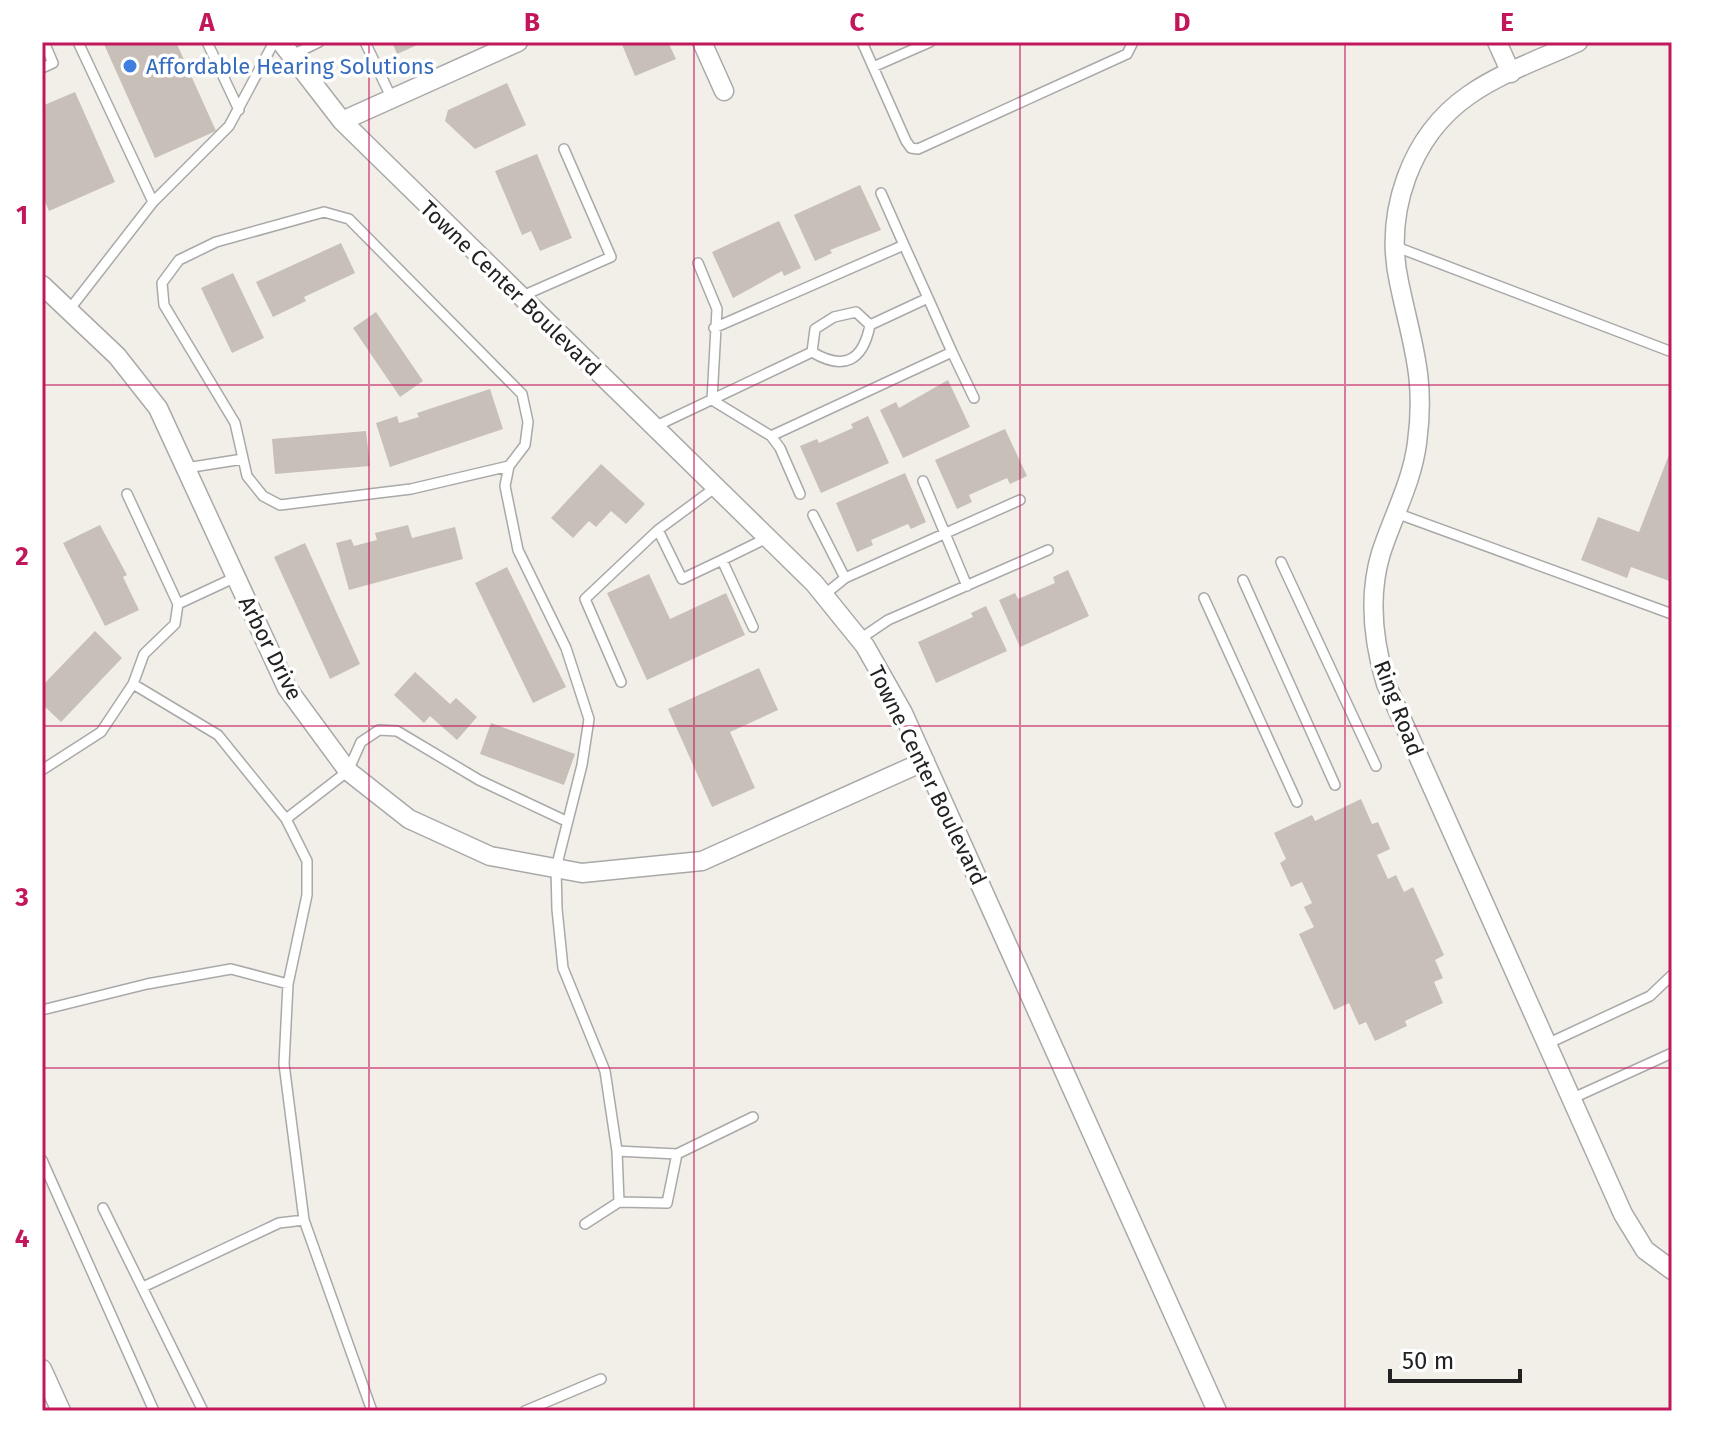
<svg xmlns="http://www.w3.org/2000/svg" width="1714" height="1453" font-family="'Fira Sans',sans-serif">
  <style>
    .building { fill: #c7bfb8 }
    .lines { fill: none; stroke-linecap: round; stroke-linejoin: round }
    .service-casing { stroke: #a9a9a9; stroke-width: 12 }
    .minor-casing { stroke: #a9a9a9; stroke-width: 21 }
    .service { stroke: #fff; stroke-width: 9 }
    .minor { stroke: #fff; stroke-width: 18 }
    .grid { fill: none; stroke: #c2185b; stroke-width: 2; stroke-opacity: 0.55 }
    .shop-dot { fill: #3f7fe0; stroke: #fff; stroke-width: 3 }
    .labels { text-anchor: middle; stroke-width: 7; stroke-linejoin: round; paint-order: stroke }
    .shop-label { font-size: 22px; fill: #366cbe; stroke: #fff; text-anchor: start }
    .street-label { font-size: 22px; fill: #222; stroke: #fff }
    .neatline { fill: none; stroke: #c2185b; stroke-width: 3 }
    .grid-label { font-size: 26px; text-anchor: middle; font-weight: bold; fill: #c2185b }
  </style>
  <rect width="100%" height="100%" fill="#f2efe9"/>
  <path class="building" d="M 103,42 L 176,42 L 216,131 L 155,158 Z
    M 392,42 L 424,42 L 397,54 Z
    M 621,42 L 668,42 L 676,59 L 635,76 Z
    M 507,83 L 526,125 L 475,149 L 445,121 L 448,110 Z
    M 75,92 L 115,182 L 49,211 L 42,195 L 42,106 Z
    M 537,154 L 572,238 L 540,251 L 531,231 L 522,235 L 495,171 Z
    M 860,185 L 881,230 L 830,250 L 832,253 L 815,261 L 794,215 Z
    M 779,221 L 801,268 L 784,276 L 782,271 L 733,298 L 712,252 Z
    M 341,243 L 355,273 L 304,297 L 306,301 L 273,317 L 256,282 Z
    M 233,273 L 264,338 L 232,353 L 201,288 Z
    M 376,312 L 423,381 L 400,397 L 353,328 Z
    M 948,380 L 970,427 L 903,458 L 880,410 L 896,402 L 899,408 Z
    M 490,389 L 503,429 L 390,467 L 376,423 L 397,416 L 399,423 L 419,417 L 417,413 Z
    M 868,416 L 889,463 L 821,493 L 800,446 L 817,439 L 819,443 L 853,428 L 851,424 Z
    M 1005,429 L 1027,476 L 1010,484 L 1007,478 L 969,495 L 972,502 L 957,509 L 935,460 Z
    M 366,431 L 370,466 L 275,474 L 272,439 Z
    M 1670,452 L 1672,582 L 1631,567 L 1627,578 L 1581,560 L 1598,517 L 1639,532 Z
    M 601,464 L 645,504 L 626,524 L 611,511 L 596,527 L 589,521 L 573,538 L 551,518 Z
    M 905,473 L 926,522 L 911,529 L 908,524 L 871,540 L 873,545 L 857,552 L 836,503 Z
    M 100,525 L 127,575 L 123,577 L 139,610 L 105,626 L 63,543 Z
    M 408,525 L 412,538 L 455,527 L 463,559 L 349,590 L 336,543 L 351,539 L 354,546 L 377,540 L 375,533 Z
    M 305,543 L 360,664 L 330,679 L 274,557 Z
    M 507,567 L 566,687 L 533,703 L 475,583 Z
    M 1068,570 L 1089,616 L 1020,647 L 999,600 L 1015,593 L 1018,599 L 1055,583 L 1053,577 Z
    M 649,574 L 670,619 L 726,593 L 745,635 L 647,680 L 607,593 Z
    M 986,606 L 1007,651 L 936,683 L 918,642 L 973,617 L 971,613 Z
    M 95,631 L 122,658 L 61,722 L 42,704 L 42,686 Z
    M 759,668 L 778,710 L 730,732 L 755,788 L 712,807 L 668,709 Z
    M 415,672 L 450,704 L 456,698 L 477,717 L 457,740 L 430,716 L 424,723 L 394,695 Z
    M 491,723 L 575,754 L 564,785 L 480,754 Z
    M 1361,799 L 1372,824 L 1378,822 L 1390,849 L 1377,855 L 1388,879 L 1396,875 L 1404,892 L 1413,887 L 1444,955 L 1435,960 L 1443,978 L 1434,982 L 1443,1003 L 1405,1021 L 1407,1026 L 1375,1041 L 1366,1022 L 1359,1025 L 1349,1003 L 1334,1010 L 1299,934 L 1314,927 L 1304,907 L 1312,903 L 1302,882 L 1291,887 L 1280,863 L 1286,859 L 1274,833 L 1312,815 L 1315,821 Z"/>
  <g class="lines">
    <g class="service-casing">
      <path id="service" d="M 78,42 L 153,202
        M 207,42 L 239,110
        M 365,42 L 392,99
        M 862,42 L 906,141 L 911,148 L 918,149 L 1127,54 L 1133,42
        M 290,56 L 319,42
        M 873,67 L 930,42
        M 42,68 L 53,63 L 44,42
        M 881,193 L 904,245
        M 1394,246 L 1672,352
        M 698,263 L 717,309 L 712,400 L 771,436
        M 520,297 L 611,257 L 564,149
        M 69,310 L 153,202 L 229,126 L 274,42
        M 714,328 L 904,245 L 928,298
        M 812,352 C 844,371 863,361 870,325
        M 952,352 L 974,398
        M 654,427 L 812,352 L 815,329 L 834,317 L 856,312 L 870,325 L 928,298 L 952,352 L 771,436 L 780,448 L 800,494
        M 509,466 L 411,489 L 280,505 L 263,496 L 247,476 L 235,423 L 164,305 L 162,283 L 179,260 L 216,242 L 324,212 L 349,219 L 522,394 L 528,422 L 525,445 L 509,466 L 505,486 L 518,550 L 566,648 L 589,719 L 582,765 L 556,868 L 557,909 L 563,968 L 605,1071 L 617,1151 L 619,1202 L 585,1224
        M 186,468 L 243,459
        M 923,481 L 967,586
        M 1396,513 L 1672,614
        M 813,515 L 845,578
        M 658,530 L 682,579 L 722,560
        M 1281,562 L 1376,766
        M 1243,580 L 1335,785
        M 824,595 L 845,578 L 1020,500
        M 1204,598 L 1297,802
        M 178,604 L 236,577
        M 753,627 L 722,560 L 767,538
        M 860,639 L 888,620 L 1048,550
        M 621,682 L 585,599 L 658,530 L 716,487
        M 133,684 L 218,735 L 286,819 L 307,861 L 307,895 L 288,984 L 284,1064 L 304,1220 L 372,1411
        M 42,770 L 101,732 L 133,684 L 144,654 L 175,624 L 178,604 L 127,494
        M 286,819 L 348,771 L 361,742 L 379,730 L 397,731 L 479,780 L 566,821
        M 42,1010 L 147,984 L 231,969 L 288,984
        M 1547,1044 L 1650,996 L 1672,975
        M 1571,1099 L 1672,1053
        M 617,1151 L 677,1154 L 667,1203 L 619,1202
        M 677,1154 L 753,1117
        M 42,1160 L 154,1411
        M 103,1208 L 203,1411
        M 143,1287 L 279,1223 L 304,1220
        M 525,1411 L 601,1379"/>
    </g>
    <g class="minor-casing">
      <path id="minor" d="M 281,42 L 342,121 L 814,583 L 865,646 L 903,713 L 1217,1411
        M 702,42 L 724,91
        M 1497,42 L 1511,73
        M 1578,42 C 1543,58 1502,72 1469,95 C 1410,136 1384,213 1399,282 C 1412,345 1426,377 1417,443 C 1412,482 1393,516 1381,553 C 1368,596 1373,641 1386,684 L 1623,1214 L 1645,1250 L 1672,1270
        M 342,121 L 518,42
        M 42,285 L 117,356 L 158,408 L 287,688 L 348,771 L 409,819 L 490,856 L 582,873 L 702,861 L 925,761
        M 42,1369 L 61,1411"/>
    </g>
    <use href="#service" class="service"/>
    <use href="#minor" class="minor"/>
  </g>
  <path class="grid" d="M 369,42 L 369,1411M 694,42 L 694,1411M 1020,42 L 1020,1411M 1345,42 L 1345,1411M 42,385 L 1672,385M 42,726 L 1672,726M 42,1068 L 1672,1068"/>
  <circle class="shop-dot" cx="130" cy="66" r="8"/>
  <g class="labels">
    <g class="shop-label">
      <text x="146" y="74">Affordable Hearing Solutions</text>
    </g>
    <g class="street-label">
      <text transform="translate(511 288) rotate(44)" y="8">Towne Center Boulevard</text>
      <text transform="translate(271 648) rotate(63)" y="8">Arbor Drive</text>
      <text transform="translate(1399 708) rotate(69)" y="8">Ring Road</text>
      <text transform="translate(928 775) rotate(64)" y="8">Towne Center Boulevard</text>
    </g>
  </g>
  <rect width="1714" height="1453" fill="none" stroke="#ffffff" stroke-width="88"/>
  <path d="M1390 1369v12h130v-12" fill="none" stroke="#222222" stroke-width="4"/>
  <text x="1402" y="1369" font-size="24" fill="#222222" stroke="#ffffff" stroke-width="6" paint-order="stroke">50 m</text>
  <rect x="44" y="44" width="1626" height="1365" class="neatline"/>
  <g class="grid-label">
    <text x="207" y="31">A</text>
    <text x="532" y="31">B</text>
    <text x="857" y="31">C</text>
    <text x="1182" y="31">D</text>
    <text x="1507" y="31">E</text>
    <text x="22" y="224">1</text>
    <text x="22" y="565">2</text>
    <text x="22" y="906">3</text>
    <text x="22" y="1247">4</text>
  </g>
</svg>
